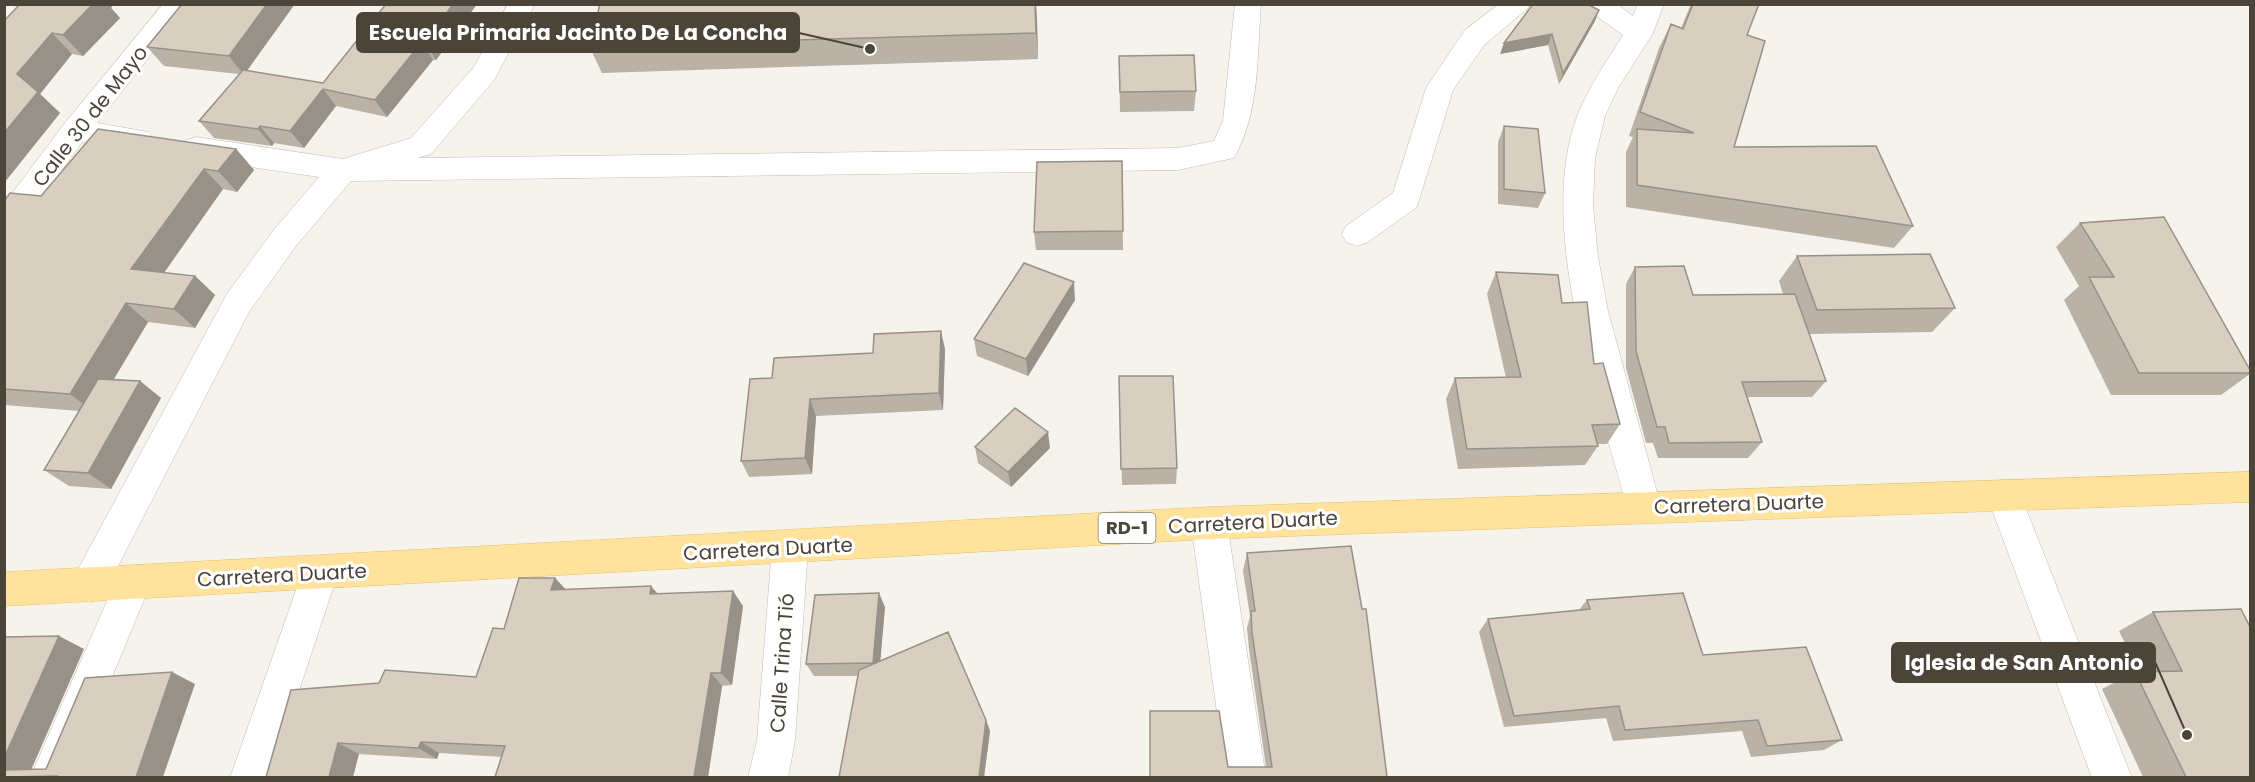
<svg xmlns="http://www.w3.org/2000/svg" width="2255" height="782" font-family="Poppins,sans-serif">
  <style>
    .lines { fill: none; stroke-linecap: round; stroke-linejoin: round }
    .minor-casing { stroke: #c2bbae; stroke-width: 1 }
    .primary-casing { stroke: #e6c16a; stroke-width: 1 }
    .minor { fill: #fff; fill-rule: evenodd }
    .primary { fill: #ffe39c; fill-rule: evenodd }
    .wall { fill: #bab2a6 }
    .shaded-wall { fill: #979187 }
    .building { fill: #d8cfc1; stroke: #979187; stroke-width: 1.5 }
    .labels { text-anchor: middle; stroke-width: 6; stroke-linejoin: round; paint-order: stroke }
    .shield { fill: #fff; stroke: #817c74; stroke-width: 1.5 }
    .shield-label { font-size: 18px; font-weight: bold; fill: #4b4439 }
    .street-label { font-size: 20px; fill: #4b4439; stroke: #fff }
    .leader { fill: none; stroke: #4b4439; stroke-width: 2 }
    .callout-dot { fill: #4b4439; stroke: #fff; stroke-width: 2 }
    .callout { fill: #4b4439; stroke: #4b4439; stroke-width: 2 }
    .callout-label { font-size: 21px; text-anchor: middle; font-weight: bold; fill: #fff }
  </style>
  <rect width="100%" height="100%" fill="#f6f3ec"/>
  <g class="lines">
    <g class="minor-casing">
      <path id="minor" d="M 163,4 L 191,4 L 97,123 L 149,132 L 153,140 L 149,148 L 139,151 L 82,142 L 15,236 L 4,240 L 4,204 L 65,123 Z
        M 508,4 L 535,4 L 494,80 L 431,154 L 417,158 L 1178,148 L 1214,141 L 1223,121 L 1235,4 L 1261,4 C 1257,56 1260,112 1234,158 L 1178,170 L 351,181 L 295,247 L 249,312 L 102,597 L 89,602 L 76,597 L 71,585 L 76,573 L 227,294 L 273,231 L 319,177 L 196,159 L 186,156 L 182,148 L 186,140 L 196,137 L 343,159 L 411,138 L 474,67 Z
        M 1499,4 L 1530,4 L 1526,10 L 1485,44 L 1453,90 L 1417,207 L 1368,242 L 1357,246 L 1346,242 L 1342,234 L 1346,226 L 1393,193 L 1426,88 L 1465,30 Z
        M 1584,4 L 1617,4 L 1633,16 L 1638,4 L 1664,4 L 1653,33 L 1618,88 L 1605,116 L 1595,158 L 1593,206 L 1598,257 L 1608,311 L 1661,507 L 1656,518 L 1644,523 L 1632,518 L 1627,507 C 1597,397 1535,224 1578,114 C 1589,86 1607,61 1623,35 L 1588,10 Z
        M 2004,480 L 2016,485 L 2021,496 L 2132,778 L 2092,778 L 1987,496 L 1992,485 Z
        M 1209,507 L 1221,512 L 1227,523 L 1266,778 L 1226,778 L 1191,523 L 1197,512 Z
        M 790,532 L 803,536 L 808,548 L 795,740 L 788,778 L 748,778 L 757,740 L 772,548 L 777,536 Z
        M 320,556 L 333,561 L 338,573 L 270,778 L 230,778 L 302,573 L 307,561 Z
        M 133,566 L 146,571 L 151,583 L 70,778 L 30,778 L 120,571 Z"/>
    </g>
    <g class="primary-casing">
      <path id="primary" d="M 2250,472 L 2250,502 L 1209,539 L 4,606 L 4,572 L 1209,507 Z"/>
    </g>
    <use href="#minor" class="minor"/>
    <use href="#primary" class="primary"/>
  </g>
  <path class="wall" d="M 182,4 L 247,70 L 323,83 L 477,4 L 436,60 L 433,60 L 387,117 L 336,106 L 304,148 L 274,143 L 272,146 L 214,138 L 199,121 L 239,74 L 164,66 L 147,47 Z
    M 600,4 L 1036,4 L 1037,21 L 1038,59 L 602,73 L 589,46 Z
    M 1691,4 L 1759,4 L 1747,35 L 1734,147 L 1913,226 L 1894,248 L 1626,207 L 1626,152 L 1633,137 L 1629,136 L 1659,48 L 1671,24 L 1681,28 Z
    M 111,8 L 120,18 L 83,56 L 72,54 L 40,94 L 60,113 L 4,183 L 4,21 Z
    M 1599,10 L 1595,21 L 1559,84 L 1548,45 L 1500,54 Z
    M 1119,56 L 1196,91 L 1194,111 L 1120,112 Z
    M 1504,126 L 1545,193 L 1538,208 L 1498,204 L 1498,142 Z
    M 236,149 L 254,170 L 237,192 L 223,189 L 164,273 L 195,276 L 215,295 L 195,328 L 148,322 L 114,379 L 140,381 L 161,398 L 111,489 L 69,486 L 44,470 L 79,411 L 4,405 L 4,201 L 41,196 Z
    M 1122,161 L 1123,250 L 1036,250 L 1034,232 Z
    M 2080,223 L 2250,370 L 2250,374 L 2221,395 L 2111,395 L 2064,300 L 2079,286 L 2056,247 Z
    M 1797,256 L 1955,308 L 1932,332 L 1809,334 L 1826,381 L 1812,397 L 1747,397 L 1762,442 L 1748,458 L 1658,458 L 1653,443 L 1646,443 L 1626,368 L 1626,284 L 1635,267 L 1693,295 L 1783,294 L 1779,281 Z
    M 1496,272 L 1562,303 L 1594,364 L 1620,424 L 1607,444 L 1597,444 L 1598,446 L 1585,465 L 1458,469 L 1446,399 L 1455,378 L 1506,378 L 1487,294 Z
    M 1075,300 L 1028,376 L 977,356 L 974,339 Z
    M 945,349 L 943,410 L 816,416 L 812,474 L 749,477 L 741,461 L 772,378 Z
    M 1119,376 L 1177,468 L 1176,484 L 1122,485 Z
    M 975,447 L 1050,448 L 1011,487 L 978,463 Z
    M 1247,553 L 1387,777 L 1150,777 L 1150,711 L 1228,767 L 1266,767 L 1249,649 L 1247,628 L 1250,616 L 1243,571 Z
    M 555,578 L 565,589 L 658,594 L 743,606 L 732,685 L 722,686 L 708,777 L 495,777 L 502,757 L 439,753 L 437,759 L 359,754 L 266,777 L 476,677 L 504,629 Z
    M 1587,600 L 1703,655 L 1842,740 L 1824,750 L 1751,757 L 1742,731 L 1613,741 L 1606,718 L 1504,727 L 1479,632 L 1488,619 L 1579,610 Z
    M 885,607 L 880,661 L 986,720 L 990,731 L 984,777 L 839,777 L 858,676 L 814,676 L 806,664 Z
    M 2153,612 L 2250,777 L 2143,777 L 2102,689 L 2135,672 L 2139,672 L 2119,631 Z"/>
  <path class="shaded-wall" d="M 92,4 L 114,4 L 111,8 L 120,18 L 83,56 L 63,35 Z
    M 267,4 L 295,4 L 244,75 L 229,56 Z
    M 453,4 L 477,4 L 436,60 L 425,43 Z
    M 1034,4 L 1036,4 L 1037,21 L 1038,59 Z
    M 1599,10 L 1595,21 L 1559,84 L 1563,73 Z
    M 52,33 L 72,54 L 40,94 L 60,113 L 4,183 L 4,133 L 17,74 Z
    M 1552,34 L 1548,45 L 1500,54 L 1504,43 Z
    M 422,42 L 433,60 L 387,117 L 375,100 Z
    M 323,89 L 336,106 L 304,148 L 290,131 Z
    M 260,126 L 274,143 L 272,146 L 258,129 Z
    M 236,149 L 254,170 L 237,192 L 218,171 Z
    M 204,169 L 223,189 L 153,288 L 131,269 Z
    M 195,276 L 215,295 L 195,328 L 174,309 Z
    M 1074,282 L 1075,300 L 1028,376 L 1026,359 Z
    M 126,303 L 148,322 L 94,412 L 70,394 Z
    M 941,331 L 945,349 L 943,410 L 939,393 Z
    M 140,381 L 161,398 L 111,489 L 88,473 Z
    M 810,399 L 816,416 L 812,474 L 805,458 Z
    M 1048,432 L 1050,448 L 1011,487 L 1008,472 Z
    M 555,578 L 569,593 L 551,590 Z
    M 651,586 L 663,600 L 650,594 Z
    M 733,591 L 743,606 L 732,685 L 721,673 Z
    M 879,593 L 885,607 L 879,676 L 873,663 Z
    M 59,636 L 84,649 L 28,777 L 4,771 L 4,758 Z
    M 172,672 L 195,684 L 163,777 L 136,777 Z
    M 711,673 L 722,686 L 708,777 L 694,777 Z
    M 986,720 L 990,731 L 984,777 L 979,777 Z
    M 421,742 L 439,753 L 437,759 L 418,748 Z
    M 338,743 L 359,754 L 353,777 L 329,777 Z"/>
  <path class="building" d="M 20,4 L 93,4 L 63,35 L 52,33 L 17,74 L 38,92 L 4,133 L 4,21 Z
    M 182,4 L 267,4 L 229,56 L 147,47 Z
    M 386,4 L 453,4 L 425,43 L 422,42 L 375,100 L 323,89 L 290,131 L 260,126 L 258,129 L 199,121 L 243,70 L 323,83 Z
    M 600,4 L 1035,4 L 1036,33 L 589,46 Z
    M 1533,4 L 1587,4 L 1599,10 L 1563,73 L 1552,34 L 1504,43 Z
    M 1693,4 L 1759,4 L 1747,35 L 1765,41 L 1734,147 L 1876,146 L 1913,226 L 1637,185 L 1637,129 L 1694,133 L 1640,112 L 1671,24 L 1683,29 Z
    M 1194,55 L 1196,91 L 1120,92 L 1119,56 Z
    M 1504,126 L 1538,129 L 1545,193 L 1504,189 Z
    M 98,129 L 236,149 L 218,171 L 204,169 L 131,269 L 195,276 L 174,309 L 126,303 L 70,394 L 4,389 L 4,201 L 10,193 L 41,196 Z
    M 1122,161 L 1123,231 L 1034,232 L 1037,162 Z
    M 2164,217 L 2250,370 L 2250,373 L 2139,373 L 2089,277 L 2114,277 L 2080,223 Z
    M 1930,254 L 1955,308 L 1817,310 L 1797,256 Z
    M 1024,263 L 1074,282 L 1026,359 L 974,339 Z
    M 1684,266 L 1693,295 L 1795,294 L 1826,381 L 1742,382 L 1762,442 L 1669,443 L 1665,427 L 1657,427 L 1636,351 L 1635,267 Z
    M 1496,272 L 1558,275 L 1562,303 L 1587,302 L 1594,364 L 1603,363 L 1620,424 L 1592,425 L 1598,446 L 1467,449 L 1455,378 L 1521,377 Z
    M 941,331 L 939,393 L 810,399 L 805,458 L 741,461 L 750,379 L 772,378 L 774,358 L 873,353 L 874,334 Z
    M 1119,376 L 1173,376 L 1177,468 L 1121,469 Z
    M 98,379 L 140,381 L 88,473 L 44,470 Z
    M 1015,408 L 1048,432 L 1008,472 L 975,447 Z
    M 1351,546 L 1362,609 L 1366,609 L 1387,777 L 1150,777 L 1150,711 L 1219,711 L 1228,767 L 1272,767 L 1252,633 L 1251,611 L 1255,611 L 1247,553 Z
    M 519,578 L 555,578 L 551,590 L 651,586 L 650,594 L 733,591 L 721,673 L 711,673 L 694,777 L 495,777 L 505,746 L 421,742 L 418,748 L 338,743 L 329,777 L 266,777 L 291,690 L 379,683 L 385,670 L 476,677 L 493,628 L 504,629 Z
    M 879,593 L 873,663 L 806,664 L 815,595 Z
    M 1683,593 L 1703,655 L 1806,647 L 1842,740 L 1767,746 L 1758,720 L 1625,730 L 1619,706 L 1514,716 L 1488,619 L 1590,609 L 1587,600 Z
    M 2241,609 L 2250,627 L 2250,777 L 2186,777 L 2135,672 L 2182,671 L 2153,612 Z
    M 948,632 L 986,720 L 979,777 L 839,777 L 859,670 Z
    M 59,636 L 4,758 L 4,637 Z
    M 172,672 L 136,777 L 56,777 L 57,776 L 4,777 L 4,770 L 46,769 L 85,678 Z"/>
  <g class="labels">
    <rect class="shield" x="1098.5" y="513" width="57" height="30" rx="4.5"/>
    <g class="shield-label">
      <text x="1127" y="534">RD-1</text>
    </g>
    <g class="street-label">
      <text transform="translate(90 116) rotate(-52)" y="7">Calle 30 de Mayo</text>
      <text transform="translate(1739 504) rotate(-2)" y="7">Carretera Duarte</text>
      <text transform="translate(1253 522) rotate(-3)" y="7">Carretera Duarte</text>
      <text transform="translate(768 549) rotate(-3)" y="7">Carretera Duarte</text>
      <text transform="translate(282 575) rotate(-3)" y="7">Carretera Duarte</text>
      <text transform="translate(782 663) rotate(-86)" y="7">Calle Trina Tió</text>
    </g>
  </g>
  <path class="leader" d="M870 49L799 33M2187 735L2155 662"/>
  <g class="callout-dot">
    <circle cx="870" cy="49" r="6"/>
    <circle cx="2187" cy="735" r="6"/>
  </g>
  <g class="callout">
    <rect x="357" y="13" width="442" height="39" rx="6"/>
    <rect x="1892" y="643" width="263" height="39" rx="6"/>
  </g>
  <g class="callout-label">
    <text x="578" y="40">Escuela Primaria Jacinto De La Concha</text>
    <text x="2024" y="670">Iglesia de San Antonio</text>
  </g>
  <rect width="2255" height="782" fill="none" stroke="#4b4439" stroke-width="12"/>
</svg>
